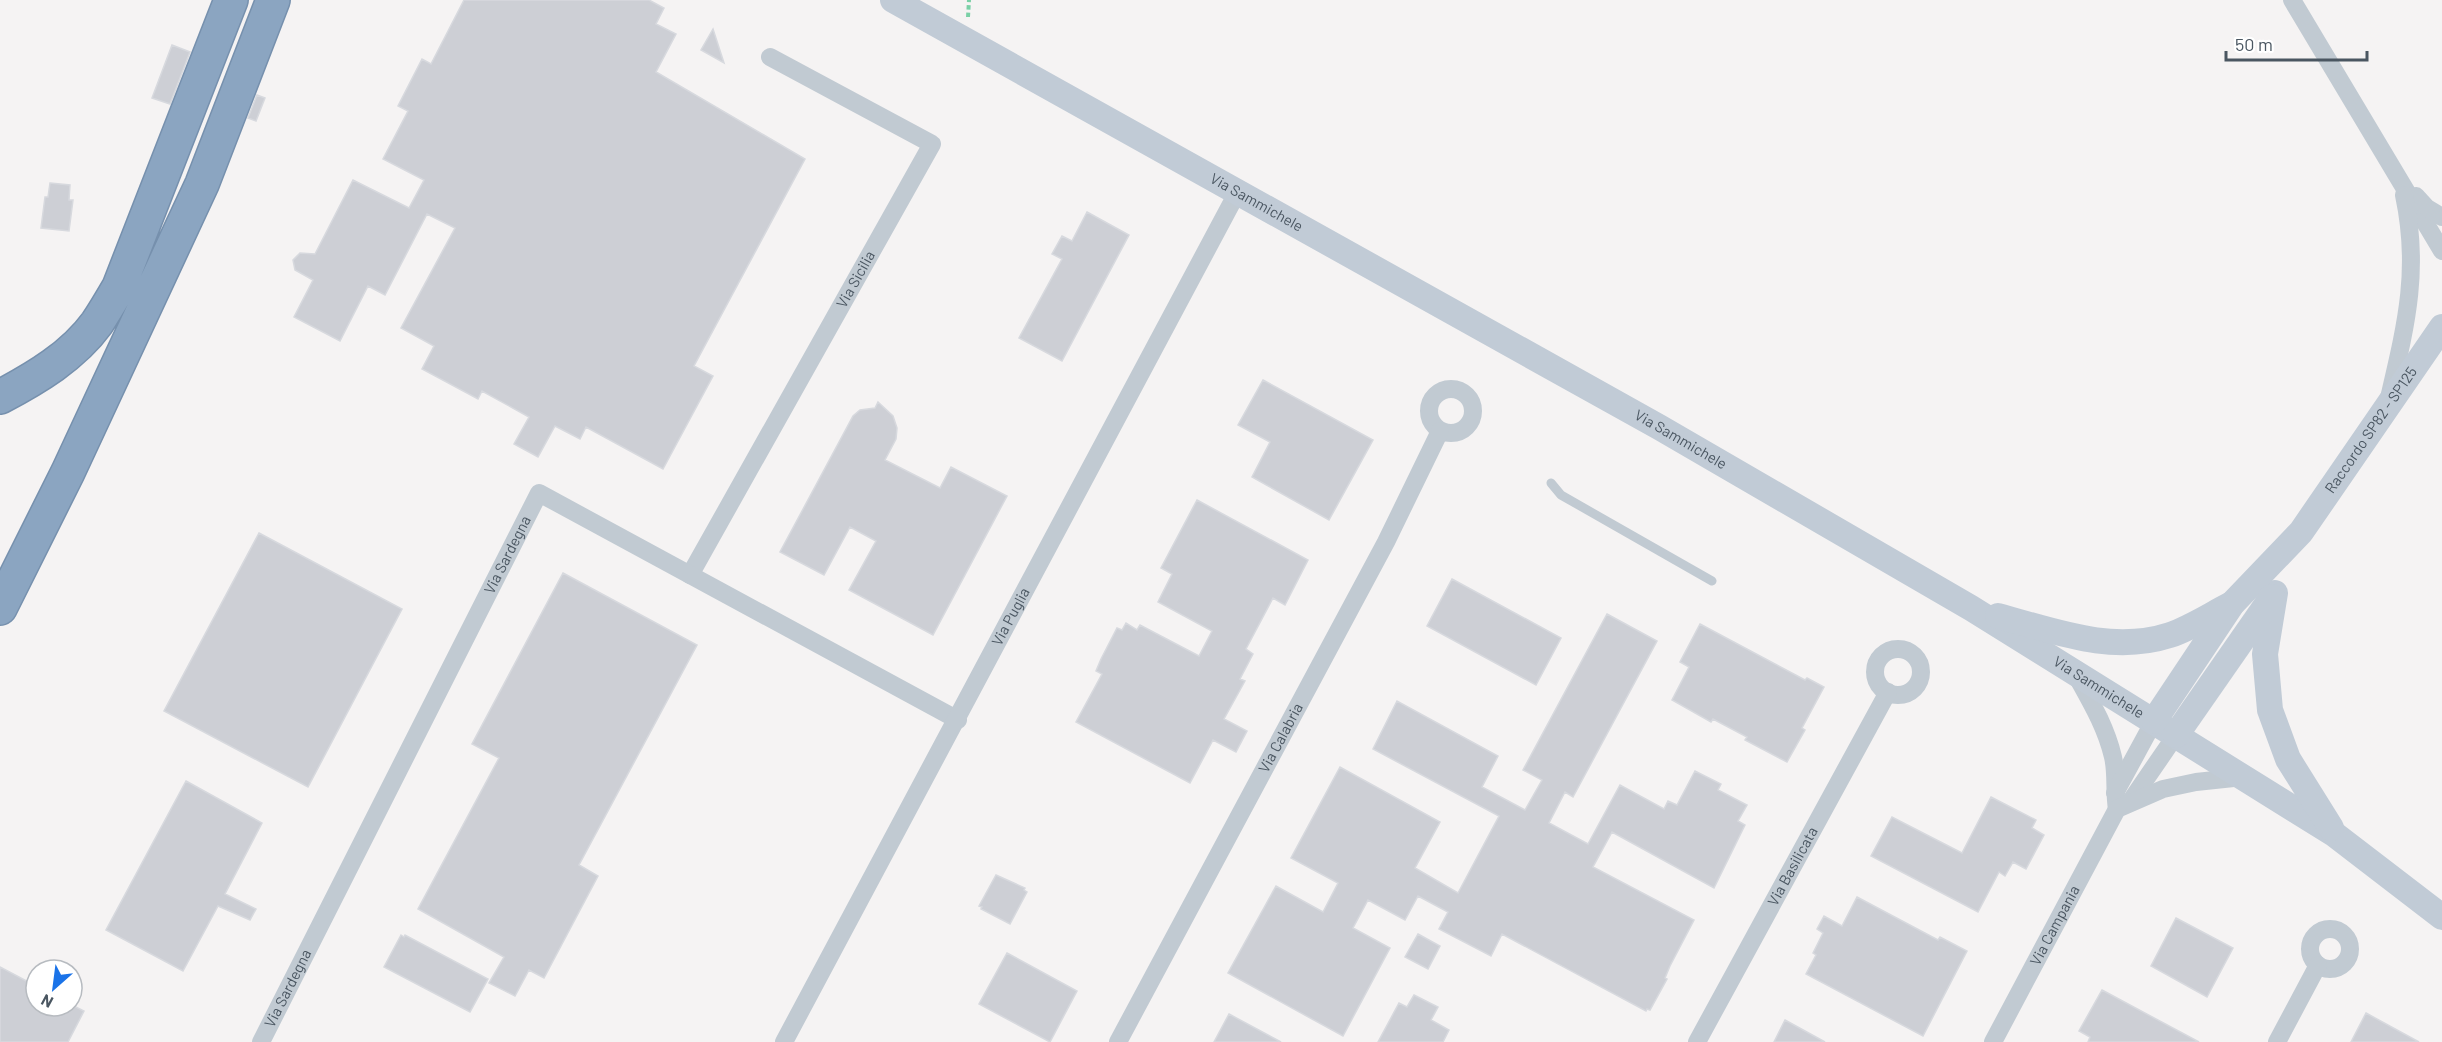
<svg xmlns="http://www.w3.org/2000/svg" width="2442" height="1042" font-family="Barlow,sans-serif">
  <style>
    .building { fill: #cdcfd5; stroke: #d7d9de; stroke-width: 1.5 }
    .lines { fill: none; stroke-linecap: round; stroke-linejoin: round }
    .highway-casing { stroke: #7690ad; stroke-width: 36 }
    .path { stroke: #7ad0a6; stroke-width: 4; stroke-dasharray: 4.5 3; stroke-linecap: butt }
    .lane { stroke: #c1cad2; stroke-width: 9 }
    .street { stroke: #c1cad2; stroke-width: 18 }
    .secondary { stroke: #c1cbd6; stroke-width: 26 }
    .highway { stroke: #8ba5c1; stroke-width: 33 }
    .labels { text-anchor: middle; stroke-width: 4.5; stroke-linejoin: round; paint-order: stroke }
    .street-label { font-size: 15px; fill: #4a5661; stroke: #fff }
  </style>
  <rect width="100%" height="100%" fill="#f5f3f3"/>
  <path class="building" d="M 464,0 L 649,0 L 664,8 L 656,24 L 676,34 L 656,72 L 805,159 L 694,366 L 713,376 L 663,469 L 586,427 L 580,439 L 555,426 L 538,457 L 514,444 L 529,417 L 482,391 L 478,399 L 422,369 L 434,346 L 401,328 L 455,228 L 427,214 L 385,295 L 368,286 L 340,341 L 294,317 L 313,280 L 295,270 L 293,260 L 300,253 L 315,254 L 353,180 L 409,208 L 424,180 L 383,159 L 408,111 L 398,106 L 422,59 L 431,64 Z
    M 713,29 L 724,63 L 701,50 Z
    M 172,45 L 190,52 L 170,104 L 152,98 Z
    M 257,95 L 265,98 L 256,121 L 248,118 Z
    M 50,183 L 70,185 L 69,200 L 73,200 L 69,231 L 41,228 L 45,197 L 48,197 Z
    M 1087,212 L 1129,235 L 1062,361 L 1019,338 L 1062,259 L 1052,254 L 1062,236 L 1072,241 Z
    M 1263,380 L 1373,440 L 1329,520 L 1252,477 L 1270,442 L 1238,425 Z
    M 878,402 L 893,416 L 897,428 L 896,439 L 885,460 L 940,488 L 951,467 L 1007,496 L 933,635 L 849,590 L 876,541 L 850,527 L 824,575 L 780,552 L 853,416 L 860,410 L 875,408 Z
    M 1197,500 L 1308,560 L 1285,605 L 1273,598 L 1246,649 L 1253,654 L 1240,679 L 1245,681 L 1224,719 L 1247,731 L 1236,752 L 1213,740 L 1190,783 L 1076,722 L 1102,674 L 1096,671 L 1101,659 L 1117,628 L 1122,630 L 1126,623 L 1137,630 L 1140,625 L 1199,656 L 1212,631 L 1158,602 L 1172,574 L 1161,568 Z
    M 259,533 L 402,609 L 308,787 L 164,711 Z
    M 563,573 L 697,645 L 579,865 L 598,876 L 544,978 L 529,970 L 515,996 L 489,983 L 504,957 L 418,909 L 499,758 L 472,744 Z
    M 1452,579 L 1561,638 L 1536,685 L 1427,626 Z
    M 1607,614 L 1657,641 L 1573,797 L 1565,792 L 1549,823 L 1588,844 L 1620,785 L 1664,809 L 1668,801 L 1677,805 L 1695,771 L 1721,784 L 1718,790 L 1747,805 L 1738,821 L 1745,825 L 1714,888 L 1612,832 L 1593,867 L 1694,920 L 1670,966 L 1665,978 L 1667,979 L 1650,1010 L 1647,1009 L 1646,1011 L 1502,934 L 1491,956 L 1439,929 L 1448,912 L 1418,896 L 1405,920 L 1368,900 L 1353,928 L 1390,948 L 1343,1036 L 1228,973 L 1276,886 L 1323,912 L 1338,883 L 1291,858 L 1340,767 L 1440,822 L 1415,868 L 1458,893 L 1499,816 L 1373,749 L 1397,701 L 1498,756 L 1482,787 L 1525,810 L 1542,780 L 1523,770 Z
    M 1700,624 L 1805,680 L 1807,678 L 1824,687 L 1802,728 L 1805,730 L 1787,762 L 1745,740 L 1747,737 L 1713,719 L 1711,722 L 1672,700 L 1689,667 L 1680,662 Z
    M 186,781 L 262,823 L 225,894 L 256,909 L 250,920 L 218,906 L 183,971 L 106,930 Z
    M 1991,797 L 2036,820 L 2032,828 L 2044,835 L 2026,869 L 2013,862 L 2005,876 L 1999,872 L 1978,912 L 1871,856 L 1892,817 L 1962,853 Z
    M 996,875 L 1025,888 L 1024,890 L 1027,892 L 1010,924 L 981,909 L 982,907 L 979,906 Z
    M 1857,897 L 1938,940 L 1940,937 L 1967,951 L 1923,1036 L 1806,974 L 1816,955 L 1813,953 L 1823,933 L 1817,929 L 1824,916 L 1842,926 Z
    M 2176,918 L 2233,948 L 2207,997 L 2151,966 Z
    M 1418,934 L 1440,946 L 1428,969 L 1405,957 Z
    M 401,935 L 404,937 L 405,935 L 488,979 L 470,1012 L 384,967 Z
    M 1007,953 L 1077,991 L 1050,1042 L 979,1004 Z
    M 0,967 L 36,986 L 36,1006 L 74,1006 L 84,1011 L 68,1042 L 0,1042 Z
    M 2102,990 L 2199,1042 L 2088,1042 L 2090,1037 L 2079,1031 Z
    M 1414,995 L 1438,1007 L 1431,1020 L 1449,1030 L 1443,1042 L 1378,1042 L 1399,1003 L 1407,1007 Z
    M 2366,1013 L 2419,1042 L 2351,1042 Z
    M 1229,1014 L 1281,1042 L 1214,1042 Z
    M 1785,1020 L 1825,1042 L 1774,1042 Z"/>
  <g class="lines">
    <g class="highway-casing">
      <path id="highway" d="M 0,397 C 36,378 73,356 97,323 C 105,311 112,299 119,287 L 231,0
        M 0,608 L 68,472 L 202,184 L 273,0"/>
    </g>
    <path class="path" d="M 968,17 L 969,0"/>
    <path class="lane" d="M 1551,483 L 1561,495 L 1712,581"/>
    <g class="street">
      <path d="M 2292,0 L 2442,251"/>
      <path d="M 2416,196 L 2427,208 L 2442,217"/>
      <circle cx="1451" cy="411" r="22"/>
      <path d="M 2389,398 C 2406,325 2420,270 2404,195"/>
      <path id="s1" d="M 690,575 L 932,144 L 770,57"/>
      <circle cx="1898" cy="672" r="23"/>
      <path d="M 2076,675 C 2091,702 2106,727 2113,757 C 2117,774 2114,792 2117,809"/>
      <path d="M 2115,793 L 2154,721"/>
      <path d="M 2130,802 L 2176,735"/>
      <circle cx="2330" cy="949" r="20"/>
      <path id="s2" d="M 261,1042 L 539,493 L 958,720"/>
      <path id="s3" d="M 784,1042 L 1237,193"/>
      <path id="s4" d="M 1118,1042 L 1386,542 L 1440,431"/>
      <path id="s5" d="M 1697,1042 L 1888,692"/>
      <path id="s6" d="M 1993,1042 L 2117,809 L 2163,789 L 2196,782 L 2243,777"/>
      <path d="M 2277,1042 L 2318,965"/>
    </g>
    <g class="secondary">
      <path id="s7" d="M 893,0 L 1659,427 L 1971,608 L 2334,834 L 2442,917"/>
      <path d="M 2275,593 L 2265,654 L 2270,710 L 2288,759 L 2331,828"/>
      <path d="M 1998,616 C 2054,631 2112,654 2170,635 C 2191,628 2212,614 2232,604"/>
      <path id="s8" d="M 2154,721 L 2232,604 L 2301,532 L 2442,327"/>
      <path d="M 2176,735 L 2272,597"/>
    </g>
    <use href="#highway" class="highway"/>
  </g>
  <g class="labels">
    <g class="street-label">
      <text dy="5" stroke="none"><textPath href="#s7" startOffset="416">Via Sammichele</textPath></text>
      <text dy="5" stroke="none"><textPath href="#s1" startOffset="339">Via Sicilia</textPath></text>
      <text dy="5" stroke="none"><textPath href="#s8" startOffset="364">Raccordo SP82 - SP125</textPath></text>
      <text dy="5" stroke="none"><textPath href="#s7" startOffset="902">Via Sammichele</textPath></text>
      <text dy="5" stroke="none"><textPath href="#s2" startOffset="546">Via Sardegna</textPath></text>
      <text dy="5" stroke="none"><textPath href="#s3" startOffset="482">Via Puglia</textPath></text>
      <text dy="5" stroke="none"><textPath href="#s7" startOffset="1388">Via Sammichele</textPath></text>
      <text dy="5" stroke="none"><textPath href="#s4" startOffset="345">Via Calabria</textPath></text>
      <text dy="5" stroke="none"><textPath href="#s5" startOffset="200">Via Basilicata</textPath></text>
      <text dy="5" stroke="none"><textPath href="#s6" startOffset="132">Via Campania</textPath></text>
      <text dy="5" stroke="none"><textPath href="#s2" startOffset="60">Via Sardegna</textPath></text>
    </g>
  </g>
  <g transform="translate(54 988) rotate(208)"><circle r="28" fill="#ffffff" stroke="#b7bbc0" stroke-width="1.5"/>
  <path d="M0-4.5L10 22L0 15L-10 22Z" fill="#1a73e8"/>
  <text y="-9" font-size="16" font-weight="bold" text-anchor="middle" fill="#4a5661">N</text>
  </g>
  <path d="M2226 51v9h141v-9" fill="none" stroke="#4a5661" stroke-width="3"/>
  <text x="2235" y="51" font-size="18" fill="#4a5661" stroke="#ffffff" stroke-width="4.5" paint-order="stroke">50 m</text>
</svg>
